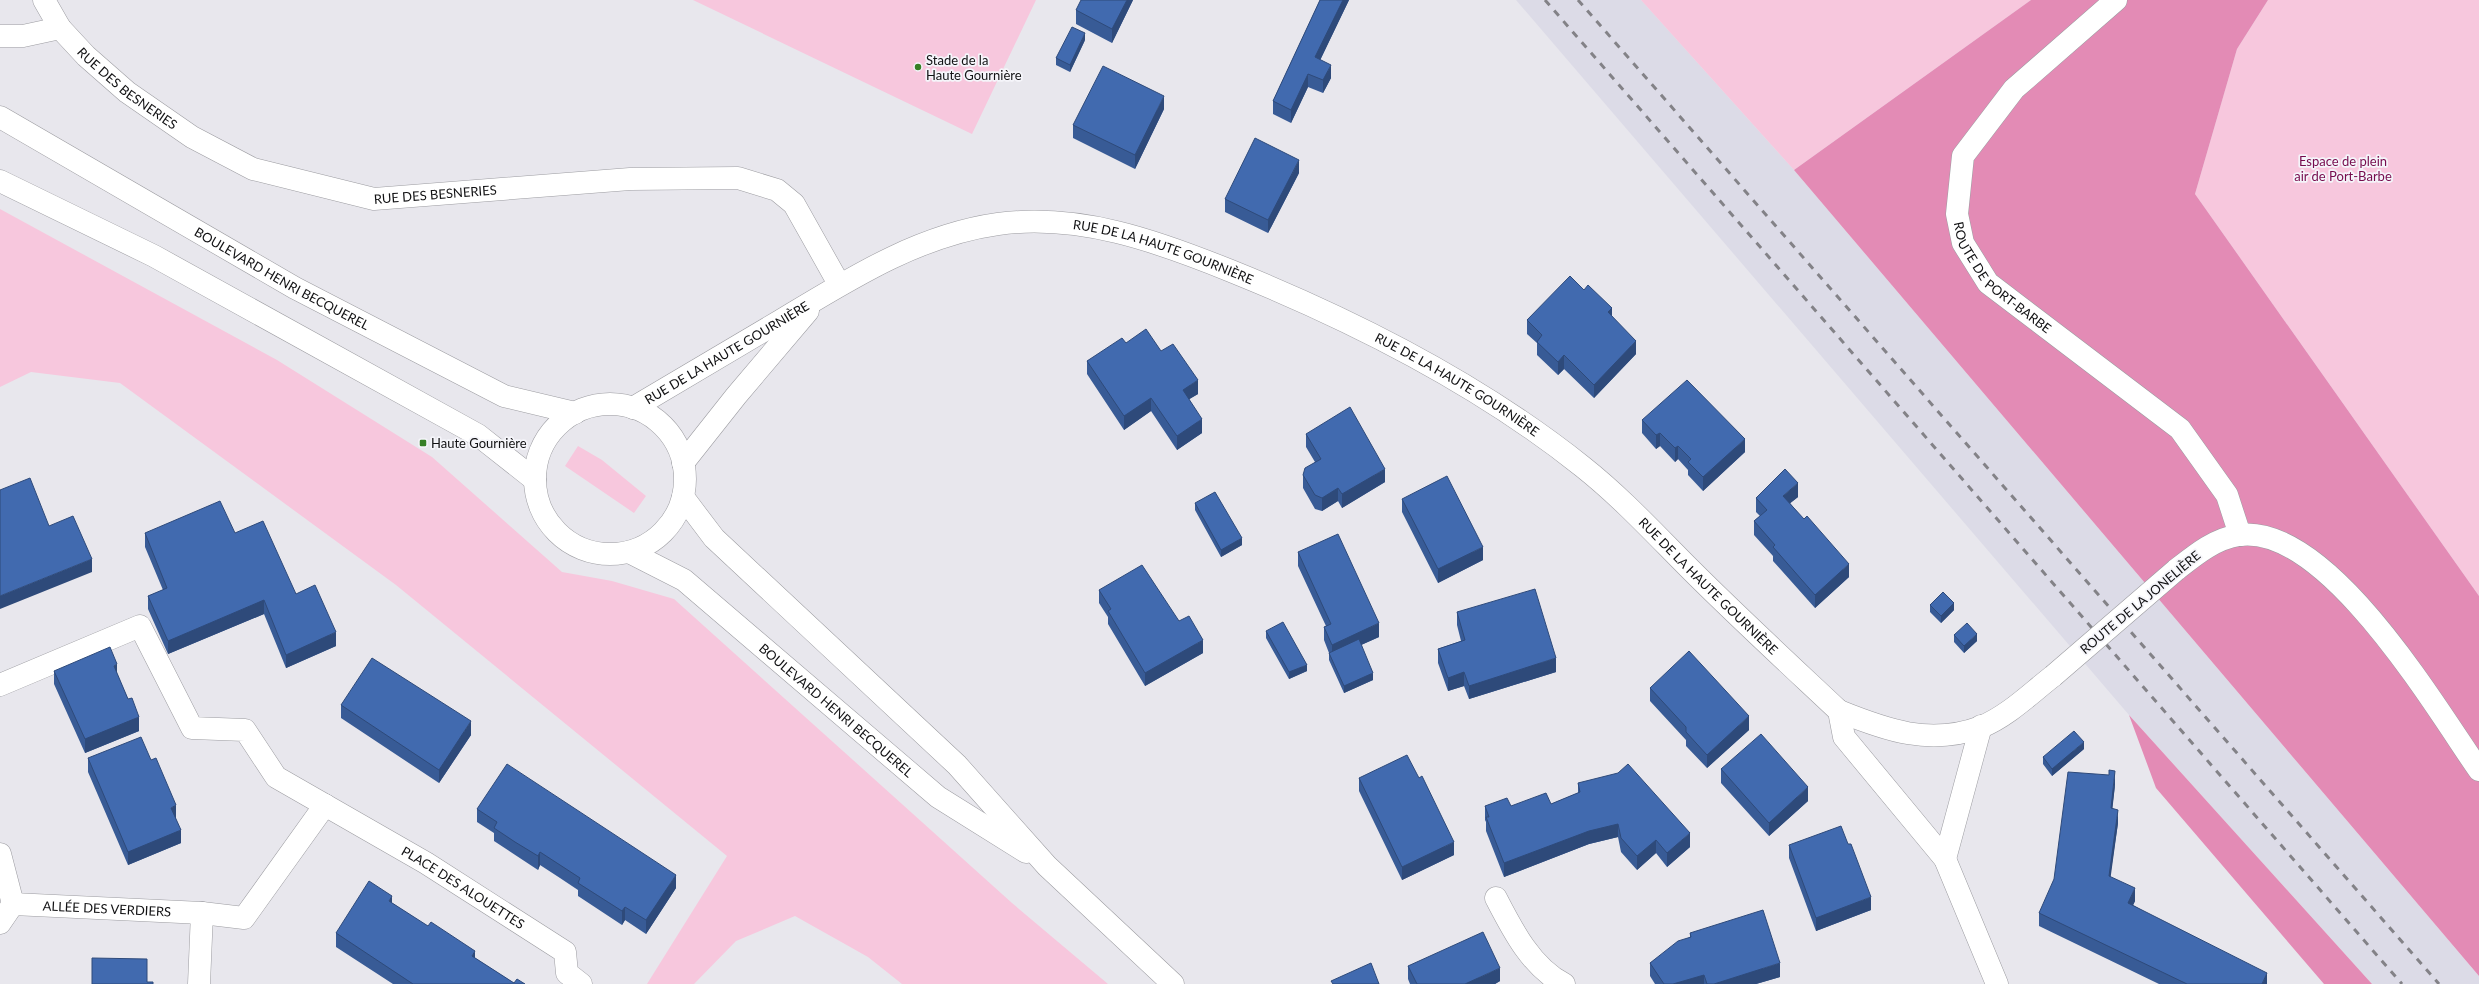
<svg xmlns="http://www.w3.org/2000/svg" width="2479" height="984" font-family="Lato,sans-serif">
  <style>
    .built { fill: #dcdbe7 }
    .green { fill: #f7c7dd }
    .forest { fill: #e38bb5 }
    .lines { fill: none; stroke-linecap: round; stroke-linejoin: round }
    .minor-casing { stroke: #9c9ca1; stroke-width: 23 }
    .major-casing { stroke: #9c9ca1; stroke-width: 23 }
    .minor { stroke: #fff; stroke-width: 22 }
    .major { stroke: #fff; stroke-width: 22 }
    .rail { stroke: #838287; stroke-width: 3; stroke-dasharray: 7 7; stroke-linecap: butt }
    .minor-bridge-casing { stroke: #9c9ca1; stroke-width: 23; stroke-linecap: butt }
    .minor-bridge { stroke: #fff; stroke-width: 22 }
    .wall { fill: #385b96 }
    .shaded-wall { fill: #2e4a7a }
    .building { fill: #416aaf; stroke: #2e4a7a }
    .poi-dot { fill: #367f26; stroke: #f5f5fa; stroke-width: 1.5 }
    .labels { text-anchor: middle; stroke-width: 3.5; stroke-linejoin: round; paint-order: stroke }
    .poi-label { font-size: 13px; fill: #111113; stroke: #f5f5fa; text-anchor: start }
    .street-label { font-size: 13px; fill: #111113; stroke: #f5f5fa }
    .park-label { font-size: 13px; fill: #760b4d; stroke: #f5f5fa }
  </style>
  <rect width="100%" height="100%" fill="#e8e7ed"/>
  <path class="built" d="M 1516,0 L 1641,0 L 1794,170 L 2479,976 L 2479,984 L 2372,984 L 2129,715 Z"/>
  <path class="green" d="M 693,0 L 1036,0 L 972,134 Z
    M 1641,0 L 2031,0 L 1794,170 Z
    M 2268,0 L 2479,0 L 2479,596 L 2195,194 L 2237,49 Z
    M 0,209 L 277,360 L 432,457 L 562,572 L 612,581 L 674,599 L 1012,903 L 1108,984 L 902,984 L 868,957 L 795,916 L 736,941 L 694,984 L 647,984 L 727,856 L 396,585 L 120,383 L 31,372 L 0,387 Z
    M 578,446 L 602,460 L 646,496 L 634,513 L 565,466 Z"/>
  <path class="forest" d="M 2031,0 L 2268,0 L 2237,49 L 2195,194 L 2479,596 L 2479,976 L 1794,170 Z
    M 2129,715 L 2372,984 L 2324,984 L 2156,788 Z"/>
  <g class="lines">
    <g class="minor-casing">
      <g id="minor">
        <path id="s1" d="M 44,0 L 60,28 L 86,56 L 127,92 L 192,137 L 253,169 L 374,199 L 630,179 L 738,178 L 777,190 L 794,204 L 839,284"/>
        <path id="s2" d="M 2116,0 L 2014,89 L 1963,156 L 1957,214 L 1963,243 L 1988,283 L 2180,429 L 2227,495 L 2240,535"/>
        <path d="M 0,36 L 23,36 L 60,28"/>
        <path id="s3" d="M 633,408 C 682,379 731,350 780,321 C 848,280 918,235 998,224 C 1079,213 1157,241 1231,271 C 1355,321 1478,383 1583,467 C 1622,498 1655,534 1690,569 C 1739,618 1789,664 1839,711 L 1844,737 L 1945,859 L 1997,984"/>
        <path d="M 683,463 L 736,396 L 808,311"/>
        <path d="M 2176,570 C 2195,555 2214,539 2239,535 C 2327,523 2435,707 2479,770"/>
        <path id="s4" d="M 0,685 L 140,626 L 192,728 L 245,730 L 276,777 L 426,863 L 565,952 L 567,973 L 581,984"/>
        <path d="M 1839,711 C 1886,730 1930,746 1981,727 C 2008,716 2031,693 2053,676"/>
        <path d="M 0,854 L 13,904 L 0,923"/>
        <path d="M 1945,859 L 1981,726"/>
        <path d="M 1496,898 C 1512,929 1531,967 1564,984"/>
        <path id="s5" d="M 13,904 L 202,913 L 244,918 L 325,805"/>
        <path d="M 199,984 L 202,913"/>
      </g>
    </g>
    <g class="major-casing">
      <g id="major">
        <path id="s6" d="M 0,117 L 295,288 L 504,396 L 575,413"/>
        <path d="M 0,181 L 154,256 L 478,435 L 535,480"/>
        <circle cx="610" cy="479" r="75"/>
        <path d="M 683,497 L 714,538 L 957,765 L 1047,866 L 1173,984"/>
        <path id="s7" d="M 629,552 L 684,580 L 938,797 L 1026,852"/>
      </g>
    </g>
    <use href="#minor" class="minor"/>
    <use href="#major" class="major"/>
    <path class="rail" d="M 1545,0 L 2402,984
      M 1578,0 L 2439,984"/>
    <g class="minor-bridge-casing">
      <path id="minor-bridge" d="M 2053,676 L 2176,570"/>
    </g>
    <use href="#minor-bridge" class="minor-bridge"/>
  </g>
  <path class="wall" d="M 1133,0 L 1112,43 L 1076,24 L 1076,10 Z
    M 1320,0 L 1349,0 L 1320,60 L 1331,78 L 1323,93 L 1308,87 L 1291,123 L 1273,114 L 1273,101 Z
    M 1085,40 L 1070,72 L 1056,65 L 1056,58 Z
    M 1164,109 L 1135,169 L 1073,138 L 1073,125 Z
    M 1299,173 L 1268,233 L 1225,212 L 1225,199 Z
    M 1612,316 L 1636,354 L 1594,398 L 1564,369 L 1558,375 L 1537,355 L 1537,343 L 1527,334 L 1527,320 Z
    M 1126,343 L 1161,351 L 1198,394 L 1189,399 L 1202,433 L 1177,450 L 1151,411 L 1124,430 L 1087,374 L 1087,361 Z
    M 1642,420 L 1745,452 L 1703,491 L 1688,475 L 1688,470 L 1678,459 L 1675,462 L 1660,446 L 1656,449 L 1642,433 Z
    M 1306,434 L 1385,482 L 1342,508 L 1338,501 L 1322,511 L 1315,509 L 1303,488 L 1303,475 L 1315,462 L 1306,447 Z
    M 1798,497 L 1790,503 L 1849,577 L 1815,608 L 1773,561 L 1773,556 L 1754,535 L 1754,521 L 1760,516 L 1756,512 L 1756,498 Z
    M 1402,499 L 1483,560 L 1438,583 L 1402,512 Z
    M 1195,503 L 1242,545 L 1221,557 L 1195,510 Z
    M 145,533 L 235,533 L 296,594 L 336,646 L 286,668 L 264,614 L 168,654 L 148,609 L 148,596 L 163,590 L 145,547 Z
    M 1298,552 L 1379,637 L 1361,645 L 1373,680 L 1344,693 L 1329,660 L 1329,653 L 1324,640 L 1324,627 L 1326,626 L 1298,566 Z
    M 1099,590 L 1179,621 L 1203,653 L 1145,686 L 1108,624 L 1108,617 L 1099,603 Z
    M 1930,605 L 1954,610 L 1941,623 L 1930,612 Z
    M 1457,612 L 1556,672 L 1469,699 L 1464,686 L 1448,691 L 1438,663 L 1438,649 L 1461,641 L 1457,625 Z
    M 1266,631 L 1307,671 L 1289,679 L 1266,638 Z
    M 1954,635 L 1977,641 L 1964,653 L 1954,642 Z
    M 54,671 L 117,674 L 128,699 L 139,731 L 85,753 L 54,684 Z
    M 1650,688 L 1749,730 L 1707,768 L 1686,746 L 1686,740 L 1650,701 Z
    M 341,705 L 471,735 L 439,783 L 341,718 Z
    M 2084,749 L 2052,776 L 2043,764 L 2043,757 Z
    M 88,758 L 176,819 L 181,843 L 128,865 L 88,772 Z
    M 1721,769 L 1808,801 L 1769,836 L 1721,783 Z
    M 1359,778 L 1454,855 L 1402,880 L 1359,791 Z
    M 1578,783 L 1690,847 L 1667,867 L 1656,853 L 1637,870 L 1621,852 L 1618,837 L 1589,844 L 1504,877 L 1486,831 L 1486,822 L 1485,820 L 1485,806 L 1511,806 L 1551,804 L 1578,793 Z
    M 2115,785 L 2112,809 L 2118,823 L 2110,877 L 2135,901 L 2133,905 L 2267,984 L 2159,984 L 2039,926 L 2039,913 Z
    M 477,809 L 676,888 L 646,934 L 625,920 L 622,925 L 578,896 L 578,890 L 560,878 L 540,865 L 538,870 L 494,841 L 494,833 L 477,822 Z
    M 1789,845 L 1871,910 L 1816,931 L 1789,858 Z
    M 392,903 L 475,958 L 514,983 L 525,984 L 393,984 L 336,947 L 336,933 Z
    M 1690,933 L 1780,977 L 1756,984 L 1655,984 L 1650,976 L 1650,963 L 1690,937 Z
    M 1408,966 L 1500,981 L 1495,984 L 1410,984 L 1408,979 Z"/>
  <path class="shaded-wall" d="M 1127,0 L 1133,0 L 1112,43 L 1112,29 Z
    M 1343,0 L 1349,0 L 1315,71 L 1315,57 Z
    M 1085,33 L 1085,40 L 1070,72 L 1070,65 Z
    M 1331,65 L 1331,78 L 1323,93 L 1323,80 Z
    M 1308,74 L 1308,87 L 1291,123 L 1291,110 Z
    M 1164,96 L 1164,109 L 1135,169 L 1135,155 Z
    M 1299,160 L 1299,173 L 1268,233 L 1268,220 Z
    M 1612,308 L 1612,321 L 1608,312 Z
    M 1636,341 L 1636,354 L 1594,398 L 1594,385 Z
    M 1564,355 L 1564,369 L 1558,375 L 1558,362 Z
    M 1198,380 L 1198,394 L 1183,403 L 1183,390 Z
    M 1151,398 L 1151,411 L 1124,430 L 1124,416 Z
    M 1202,419 L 1202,433 L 1177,450 L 1177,436 Z
    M 1660,433 L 1660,446 L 1656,449 L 1656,435 Z
    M 1745,439 L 1745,452 L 1703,491 L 1703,477 Z
    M 1678,446 L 1678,459 L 1675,462 L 1675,448 Z
    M 1385,469 L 1385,482 L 1342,508 L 1342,494 Z
    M 1798,483 L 1798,497 L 1783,509 L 1783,496 Z
    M 1338,488 L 1338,501 L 1322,511 L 1322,498 Z
    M 1242,538 L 1242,545 L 1221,557 L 1221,550 Z
    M 1483,547 L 1483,560 L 1438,583 L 1438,569 Z
    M 92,559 L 92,572 L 0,609 L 0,596 Z
    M 1849,564 L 1849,577 L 1815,608 L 1815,595 Z
    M 264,600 L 264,614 L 168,654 L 168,641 Z
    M 1954,603 L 1954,610 L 1941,623 L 1941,616 Z
    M 1379,623 L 1379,637 L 1332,658 L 1332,645 Z
    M 336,632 L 336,646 L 286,668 L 286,655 Z
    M 1977,634 L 1977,641 L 1964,653 L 1964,646 Z
    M 1203,640 L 1203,653 L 1145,686 L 1145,673 Z
    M 1556,658 L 1556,672 L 1469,699 L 1469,686 Z
    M 117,664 L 117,678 L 114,666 Z
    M 1307,665 L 1307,671 L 1289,679 L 1289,672 Z
    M 1464,672 L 1464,686 L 1448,691 L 1448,678 Z
    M 1373,673 L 1373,680 L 1344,693 L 1344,686 Z
    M 1749,716 L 1749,730 L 1707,768 L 1707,755 Z
    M 139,717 L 139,731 L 85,753 L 85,739 Z
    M 471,721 L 471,735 L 439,783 L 439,770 Z
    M 2084,742 L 2084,749 L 2052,776 L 2052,769 Z
    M 2115,771 L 2115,785 L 2111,822 L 2111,808 Z
    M 1808,787 L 1808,801 L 1769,836 L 1769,823 Z
    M 176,805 L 176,819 L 171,821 L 171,808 Z
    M 2118,810 L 2118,823 L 2109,889 L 2109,876 Z
    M 1618,824 L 1618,837 L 1589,844 L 1504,877 L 1504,863 L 1589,831 Z
    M 181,830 L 181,843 L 128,865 L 128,852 Z
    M 1690,833 L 1690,847 L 1667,867 L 1667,853 Z
    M 1656,840 L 1656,853 L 1637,870 L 1637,856 Z
    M 1454,842 L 1454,855 L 1402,880 L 1402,867 Z
    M 540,852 L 540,865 L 538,870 L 538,856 Z
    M 676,875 L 676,888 L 646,934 L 646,920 Z
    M 2135,888 L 2135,901 L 2128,916 L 2128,903 Z
    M 392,896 L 392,909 L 389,901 Z
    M 1871,897 L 1871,910 L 1816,931 L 1816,918 Z
    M 625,907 L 625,920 L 622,925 L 622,911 Z
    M 475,951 L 475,965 L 472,956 Z
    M 1780,963 L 1780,977 L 1756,984 L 1714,984 Z
    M 1500,968 L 1500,981 L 1495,984 L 1465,984 Z
    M 2267,973 L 2267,984 L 2262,984 Z
    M 1704,975 L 1704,984 L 1673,984 Z"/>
  <path class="building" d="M 1081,0 L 1127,0 L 1112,29 L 1076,10 Z
    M 1320,0 L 1343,0 L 1315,57 L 1331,65 L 1323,80 L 1308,74 L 1291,110 L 1273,101 Z
    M 1072,27 L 1085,33 L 1070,65 L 1056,58 Z
    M 1103,66 L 1164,96 L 1135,155 L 1073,125 Z
    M 1255,138 L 1299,160 L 1268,220 L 1225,199 Z
    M 1570,276 L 1584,290 L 1588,285 L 1612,308 L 1608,312 L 1636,341 L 1594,385 L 1564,355 L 1558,362 L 1537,342 L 1542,335 L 1527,320 Z
    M 1146,329 L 1161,351 L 1173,344 L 1198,380 L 1183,390 L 1202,419 L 1177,436 L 1151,398 L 1124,416 L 1087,361 L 1122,338 L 1126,343 Z
    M 1687,380 L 1745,439 L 1703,477 L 1688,462 L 1691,459 L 1678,446 L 1675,448 L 1660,433 L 1656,435 L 1642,420 Z
    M 1350,407 L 1385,469 L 1342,494 L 1338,488 L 1322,498 L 1315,495 L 1303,475 L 1305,468 L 1321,459 L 1306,434 Z
    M 1785,469 L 1798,483 L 1783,496 L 1804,519 L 1807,516 L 1849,564 L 1815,595 L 1773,547 L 1775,545 L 1754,521 L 1767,510 L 1756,498 Z
    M 1447,476 L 1483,547 L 1438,569 L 1402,499 Z
    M 30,478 L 49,526 L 73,516 L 92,559 L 0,596 L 0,490 Z
    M 1215,492 L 1242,538 L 1221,550 L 1195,503 Z
    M 220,501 L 235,533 L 263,521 L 296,594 L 315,585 L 336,632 L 286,655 L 264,600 L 168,641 L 148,596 L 167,588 L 145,533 Z
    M 1338,534 L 1379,623 L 1332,645 L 1324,627 L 1331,624 L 1298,552 Z
    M 1142,565 L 1179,621 L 1189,616 L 1203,640 L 1145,673 L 1108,611 L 1111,609 L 1099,590 Z
    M 1535,589 L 1556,658 L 1469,686 L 1464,672 L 1448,678 L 1438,649 L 1465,640 L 1457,612 Z
    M 1943,592 L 1954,603 L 1941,616 L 1930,605 Z
    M 1283,622 L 1307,665 L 1289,672 L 1266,631 Z
    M 1967,623 L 1977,634 L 1964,646 L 1954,635 Z
    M 1359,639 L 1373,673 L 1344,686 L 1329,653 Z
    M 110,647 L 117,664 L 114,666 L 128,699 L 132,698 L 139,717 L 85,739 L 54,671 Z
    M 1689,651 L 1749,716 L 1707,755 L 1686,732 L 1686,727 L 1650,688 Z
    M 372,658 L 471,721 L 439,770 L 341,705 Z
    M 2074,731 L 2084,742 L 2052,769 L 2043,757 Z
    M 1761,734 L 1808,787 L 1769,823 L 1721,769 Z
    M 141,737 L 151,760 L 156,758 L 176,805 L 171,808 L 181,830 L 128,852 L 88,758 Z
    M 1407,755 L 1419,778 L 1422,776 L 1454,842 L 1402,867 L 1359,778 Z
    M 507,764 L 676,875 L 646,920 L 625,907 L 622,911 L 578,883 L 580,878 L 540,852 L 538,856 L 515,842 L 494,828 L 497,822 L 477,809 Z
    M 1628,764 L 1690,833 L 1667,853 L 1656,840 L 1637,856 L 1621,838 L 1618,824 L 1589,831 L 1504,863 L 1486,817 L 1489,817 L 1485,806 L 1507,798 L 1511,806 L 1546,793 L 1551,804 L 1580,792 L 1578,783 L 1618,773 Z
    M 2109,770 L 2115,771 L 2111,808 L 2118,810 L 2109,876 L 2135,888 L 2128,903 L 2267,973 L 2262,984 L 2187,984 L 2039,913 L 2054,879 L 2068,772 L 2109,775 Z
    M 1841,826 L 1848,844 L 1851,844 L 1871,897 L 1816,918 L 1789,845 Z
    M 369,881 L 392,896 L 389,901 L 428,926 L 431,922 L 475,951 L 472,956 L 514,983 L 517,979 L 525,984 L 413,984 L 336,933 Z
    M 1763,910 L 1780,963 L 1714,984 L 1707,984 L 1704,975 L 1673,984 L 1664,984 L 1650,963 L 1678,941 L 1691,937 L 1690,933 Z
    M 1483,932 L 1500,968 L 1465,984 L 1417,984 L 1408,966 Z
    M 92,958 L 147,959 L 147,982 L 153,982 L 153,984 L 92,984 Z
    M 1371,963 L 1379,984 L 1333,984 L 1331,981 Z"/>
  <g class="poi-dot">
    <circle cx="918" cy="67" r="4"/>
    <rect x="419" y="439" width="8" height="8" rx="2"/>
  </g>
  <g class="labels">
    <g class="poi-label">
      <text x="926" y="65">Stade de la<tspan x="926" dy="15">Haute Gournière</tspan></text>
      <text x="431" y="448">Haute Gournière</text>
    </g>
    <g class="street-label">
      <text dy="5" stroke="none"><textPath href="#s1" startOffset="123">RUE DES BESNERIES</textPath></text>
      <text dy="5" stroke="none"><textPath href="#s1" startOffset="459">RUE DES BESNERIES</textPath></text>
      <text dy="5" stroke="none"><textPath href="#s3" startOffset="581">RUE DE LA HAUTE GOURNIÈRE</textPath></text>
      <text dy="5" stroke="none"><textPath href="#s2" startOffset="359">ROUTE DE PORT-BARBE</textPath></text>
      <text dy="5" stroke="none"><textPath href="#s6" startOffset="325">BOULEVARD HENRI BECQUEREL</textPath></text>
      <text dy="5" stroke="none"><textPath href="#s3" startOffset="109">RUE DE LA HAUTE GOURNIÈRE</textPath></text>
      <text dy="5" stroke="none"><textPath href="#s3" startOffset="905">RUE DE LA HAUTE GOURNIÈRE</textPath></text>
      <text dy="5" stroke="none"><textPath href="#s3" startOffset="1229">RUE DE LA HAUTE GOURNIÈRE</textPath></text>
      <text transform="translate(2140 602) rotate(-40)" y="5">ROUTE DE LA JONELIÈRE</text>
      <text dy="5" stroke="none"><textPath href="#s7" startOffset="262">BOULEVARD HENRI BECQUEREL</textPath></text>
      <text dy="5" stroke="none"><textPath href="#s4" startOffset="593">PLACE DES ALOUETTES</textPath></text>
      <text dy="5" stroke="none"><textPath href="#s5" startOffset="94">ALLÉE DES VERDIERS</textPath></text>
    </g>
    <g class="park-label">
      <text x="2343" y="166">Espace de plein<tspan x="2343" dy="15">air de Port-Barbe</tspan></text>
    </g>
  </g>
</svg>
